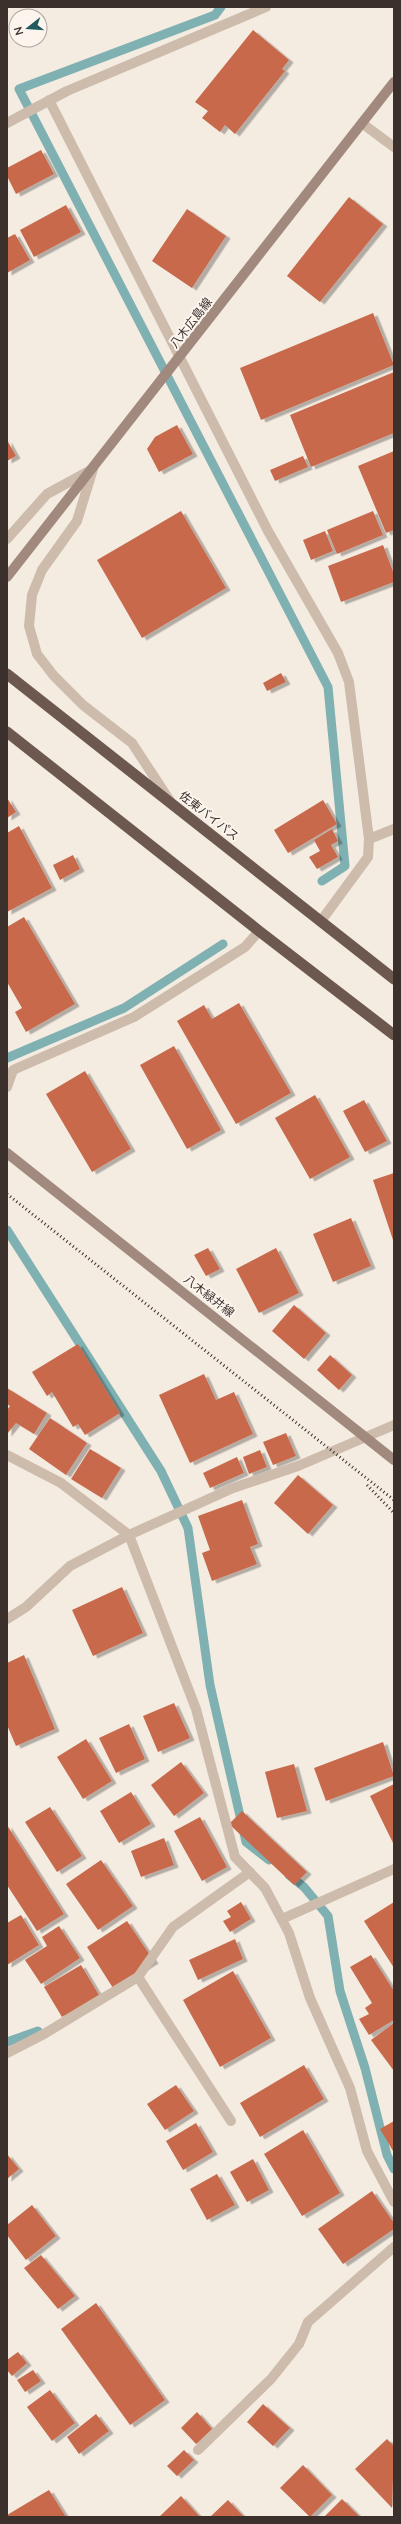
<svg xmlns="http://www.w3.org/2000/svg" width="401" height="2524" font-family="'Nunito Sans','Noto Sans JP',sans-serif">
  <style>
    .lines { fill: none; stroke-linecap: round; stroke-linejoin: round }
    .stream { stroke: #7fb0b2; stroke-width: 9 }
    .building { fill: #c8694b; filter: url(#shadow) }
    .minor { stroke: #cdbbac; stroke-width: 10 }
    .secondary { stroke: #a18a7d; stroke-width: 10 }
    .trunk { stroke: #6c584f; stroke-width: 11 }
    .rail { stroke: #3b302b; stroke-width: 3; stroke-dasharray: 1 3; stroke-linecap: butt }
    .labels { text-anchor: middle; stroke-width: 4; stroke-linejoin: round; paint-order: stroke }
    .street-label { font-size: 12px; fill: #3b302b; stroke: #fbf5ee }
  </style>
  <defs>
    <filter id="shadow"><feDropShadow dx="4.5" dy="2.5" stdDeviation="0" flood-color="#0004"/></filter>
  </defs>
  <rect width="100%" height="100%" fill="#f4ebe1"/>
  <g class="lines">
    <path class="stream" d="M 221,7 L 215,15 L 19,89 L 328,687 L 345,866 L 322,881
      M 7,1058 L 124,1008 L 223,944
      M 7,1230 L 161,1471 L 188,1528 L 210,1685 L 246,1842 L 269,1860
      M 289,1875 L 304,1887 L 328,1916 L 340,1991 L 365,2068 L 387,2155 L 394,2169
      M 7,2042 L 38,2031"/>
  </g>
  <path class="building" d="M 253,30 L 289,60 L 282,69 L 285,71 L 235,134 L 225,125 L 220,132 L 202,118 L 208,111 L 195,102 Z
    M 41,150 L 54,174 L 16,194 L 7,176 L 7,168 Z
    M 349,197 L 383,224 L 320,302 L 287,276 Z
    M 66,205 L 81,232 L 34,257 L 20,230 Z
    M 187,209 L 226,236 L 192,288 L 152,261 Z
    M 15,234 L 30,260 L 7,273 L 7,238 Z
    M 373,313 L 394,365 L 261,420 L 240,368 Z
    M 394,372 L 394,433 L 311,467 L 290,415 Z
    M 177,425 L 193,454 L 159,472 L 147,449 L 155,437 Z
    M 7,440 L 16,456 L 7,461 Z
    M 394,451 L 394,530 L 386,533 L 358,466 Z
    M 303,456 L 308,467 L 275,481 L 270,470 Z
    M 181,511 L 226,588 L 142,638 L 97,560 Z
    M 373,511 L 383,535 L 337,554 L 327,530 Z
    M 325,531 L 333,551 L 311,560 L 303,540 Z
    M 383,545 L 394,574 L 394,582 L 341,602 L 328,566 Z
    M 281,673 L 286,682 L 267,691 L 263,683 Z
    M 7,798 L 16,812 L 7,818 Z
    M 323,800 L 337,824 L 288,853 L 274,830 Z
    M 19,826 L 52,888 L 7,912 L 7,833 Z
    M 332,829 L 338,841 L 331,845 L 338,857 L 317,869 L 309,857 L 320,851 L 314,840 Z
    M 73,855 L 80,869 L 60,880 L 53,865 Z
    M 24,917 L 75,1004 L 26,1032 L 15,1012 L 22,1008 L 7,982 L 7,927 Z
    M 239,1003 L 291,1093 L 236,1124 L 177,1021 L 204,1005 L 212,1019 Z
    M 174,1046 L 221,1130 L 187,1149 L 140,1065 Z
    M 85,1071 L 131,1149 L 92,1172 L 46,1094 Z
    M 315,1095 L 350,1157 L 310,1179 L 275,1118 Z
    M 364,1100 L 387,1141 L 365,1152 L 343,1111 Z
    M 394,1173 L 394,1243 L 373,1180 Z
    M 351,1218 L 371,1266 L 333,1282 L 313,1234 Z
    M 208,1248 L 220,1269 L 206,1276 L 194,1255 Z
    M 276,1248 L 299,1293 L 259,1313 L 236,1269 Z
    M 294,1305 L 326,1333 L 304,1359 L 272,1331 Z
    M 78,1344 L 120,1413 L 85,1435 L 78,1424 L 73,1427 L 52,1392 L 47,1396 L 32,1372 Z
    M 330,1355 L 352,1375 L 339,1390 L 317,1370 Z
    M 204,1374 L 216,1400 L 234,1392 L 253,1434 L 190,1463 L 159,1395 Z
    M 7,1388 L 47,1413 L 34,1434 L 16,1423 L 7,1434 L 7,1410 L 10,1406 L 7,1404 Z
    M 50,1418 L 87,1443 L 66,1475 L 29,1449 Z
    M 286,1433 L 296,1456 L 273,1465 L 263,1442 Z
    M 90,1449 L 121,1468 L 102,1498 L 71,1479 Z
    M 260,1450 L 267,1467 L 249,1474 L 243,1457 Z
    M 237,1457 L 244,1473 L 210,1488 L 203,1473 Z
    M 298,1475 L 333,1505 L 308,1534 L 274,1503 Z
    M 242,1500 L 258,1544 L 250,1547 L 257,1564 L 212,1581 L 202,1553 L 210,1550 L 198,1516 Z
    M 122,1587 L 143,1633 L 93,1656 L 72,1610 Z
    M 24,1655 L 55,1729 L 16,1746 L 7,1725 L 7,1663 Z
    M 174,1703 L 190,1738 L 158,1752 L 143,1716 Z
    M 129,1724 L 145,1759 L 116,1773 L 99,1738 Z
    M 86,1739 L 112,1781 L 83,1799 L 57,1757 Z
    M 383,1742 L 394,1776 L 326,1801 L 314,1768 Z
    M 181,1762 L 204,1793 L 174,1816 L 151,1785 Z
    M 294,1764 L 307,1811 L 277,1818 L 265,1772 Z
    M 394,1784 L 394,1845 L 370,1796 Z
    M 131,1792 L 151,1824 L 119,1843 L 100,1811 Z
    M 50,1807 L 82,1856 L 57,1872 L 25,1822 Z
    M 242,1811 L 307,1872 L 294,1885 L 229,1824 Z
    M 200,1817 L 227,1867 L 202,1881 L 174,1831 Z
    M 7,1825 L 64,1914 L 37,1931 L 7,1885 Z
    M 164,1838 L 174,1865 L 141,1877 L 131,1851 Z
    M 101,1860 L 133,1906 L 98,1930 L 66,1884 Z
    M 241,1902 L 251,1919 L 230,1932 L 223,1921 L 231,1917 L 227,1911 Z
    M 394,1902 L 394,1968 L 364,1921 Z
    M 21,1915 L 39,1945 L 7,1965 L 7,1923 Z
    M 127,1921 L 154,1961 L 113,1988 L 87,1947 Z
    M 59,1926 L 80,1958 L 41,1984 L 25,1960 L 47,1946 L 42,1937 Z
    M 235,1939 L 243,1959 L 198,1980 L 189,1960 Z
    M 371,1955 L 394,1991 L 394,2020 L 369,2035 L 359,2019 L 369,2014 L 365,2008 L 372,2003 L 350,1967 Z
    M 81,1965 L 99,1995 L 62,2017 L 44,1987 Z
    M 233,1971 L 271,2038 L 220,2067 L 183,2000 Z
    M 394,2023 L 394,2071 L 371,2040 Z
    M 304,2065 L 324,2099 L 260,2137 L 240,2103 Z
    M 176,2085 L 194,2111 L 165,2130 L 147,2104 Z
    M 394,2121 L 394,2150 L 393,2151 L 380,2129 Z
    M 196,2123 L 213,2152 L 183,2170 L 166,2141 Z
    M 303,2130 L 340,2193 L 302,2216 L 264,2154 Z
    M 7,2154 L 19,2169 L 7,2179 Z
    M 253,2159 L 269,2190 L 247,2202 L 230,2172 Z
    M 217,2174 L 235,2205 L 207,2220 L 190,2189 Z
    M 372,2191 L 394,2223 L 394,2229 L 343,2264 L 318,2229 Z
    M 32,2205 L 56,2236 L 26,2260 L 7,2235 L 7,2225 Z
    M 41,2255 L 75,2296 L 58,2309 L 24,2268 Z
    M 96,2303 L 165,2400 L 130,2425 L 61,2329 Z
    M 18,2352 L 27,2363 L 12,2376 L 7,2370 L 7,2360 Z
    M 33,2370 L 41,2381 L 25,2392 L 17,2380 Z
    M 50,2390 L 75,2423 L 52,2441 L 27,2407 Z
    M 263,2404 L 290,2428 L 273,2446 L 247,2422 Z
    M 197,2412 L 212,2429 L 196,2444 L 181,2428 Z
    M 96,2414 L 109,2431 L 79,2454 L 67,2437 Z
    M 387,2439 L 394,2446 L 392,2508 L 355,2469 Z
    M 184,2450 L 194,2460 L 177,2476 L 167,2466 Z
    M 303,2465 L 332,2495 L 310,2517 L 280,2488 Z
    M 49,2490 L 66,2517 L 7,2517 L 7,2515 Z
    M 181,2496 L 200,2517 L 159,2517 Z
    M 342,2499 L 360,2517 L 324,2517 Z
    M 228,2500 L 244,2517 L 210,2517 Z"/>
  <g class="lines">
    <path class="minor" d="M 49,100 L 268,531 L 338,653 L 349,682 L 369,839 L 368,857 L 321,921
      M 7,123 L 67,91 L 266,7
      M 363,124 L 394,147
      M 93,469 L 77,521 L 42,570 L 32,595 L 29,626 L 37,654 L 54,676 L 83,705 L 132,743 L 170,801
      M 7,539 L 47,494 L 91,470
      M 369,839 L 394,829
      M 7,1087 L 13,1070 L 134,1017 L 245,947 L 259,931
      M 7,1455 L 61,1483 L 129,1535 L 196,1709 L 235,1857 L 265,1888 L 289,1933 L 310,1998 L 350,2088 L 367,2151 L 394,2202
      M 7,1619 L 26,1607 L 70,1566 L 129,1535 L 233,1488 L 298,1466 L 394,1425
      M 282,1919 L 394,1869
      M 7,2053 L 44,2034 L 138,1977
      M 231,2121 L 138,1977 L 173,1927 L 250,1872
      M 198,2450 L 271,2379 L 299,2344 L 308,2322 L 394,2247"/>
    <path class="secondary" d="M 7,577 L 394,82
      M 7,1153 L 394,1460"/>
    <path class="trunk" d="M 7,674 L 394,979
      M 7,732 L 259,931 L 394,1035"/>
    <path class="rail" d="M 7,1194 L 394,1500
      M 367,1485 L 394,1513"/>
  </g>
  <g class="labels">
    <g class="street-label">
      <text transform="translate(191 323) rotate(-52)" y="4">八木広島線</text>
      <text transform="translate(209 816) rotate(38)" y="4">佐東バイパス</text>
      <text transform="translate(209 1296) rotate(38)" y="4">八木緑井線</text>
    </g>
  </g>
  <rect width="401" height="2524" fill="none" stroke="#3b302b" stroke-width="16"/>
  <g transform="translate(28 28) rotate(253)"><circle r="19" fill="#fbf5ee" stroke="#aea6a0"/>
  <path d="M0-3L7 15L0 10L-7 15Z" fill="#1f5a5e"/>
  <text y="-6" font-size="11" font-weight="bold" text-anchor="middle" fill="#3b302b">N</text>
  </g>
</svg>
